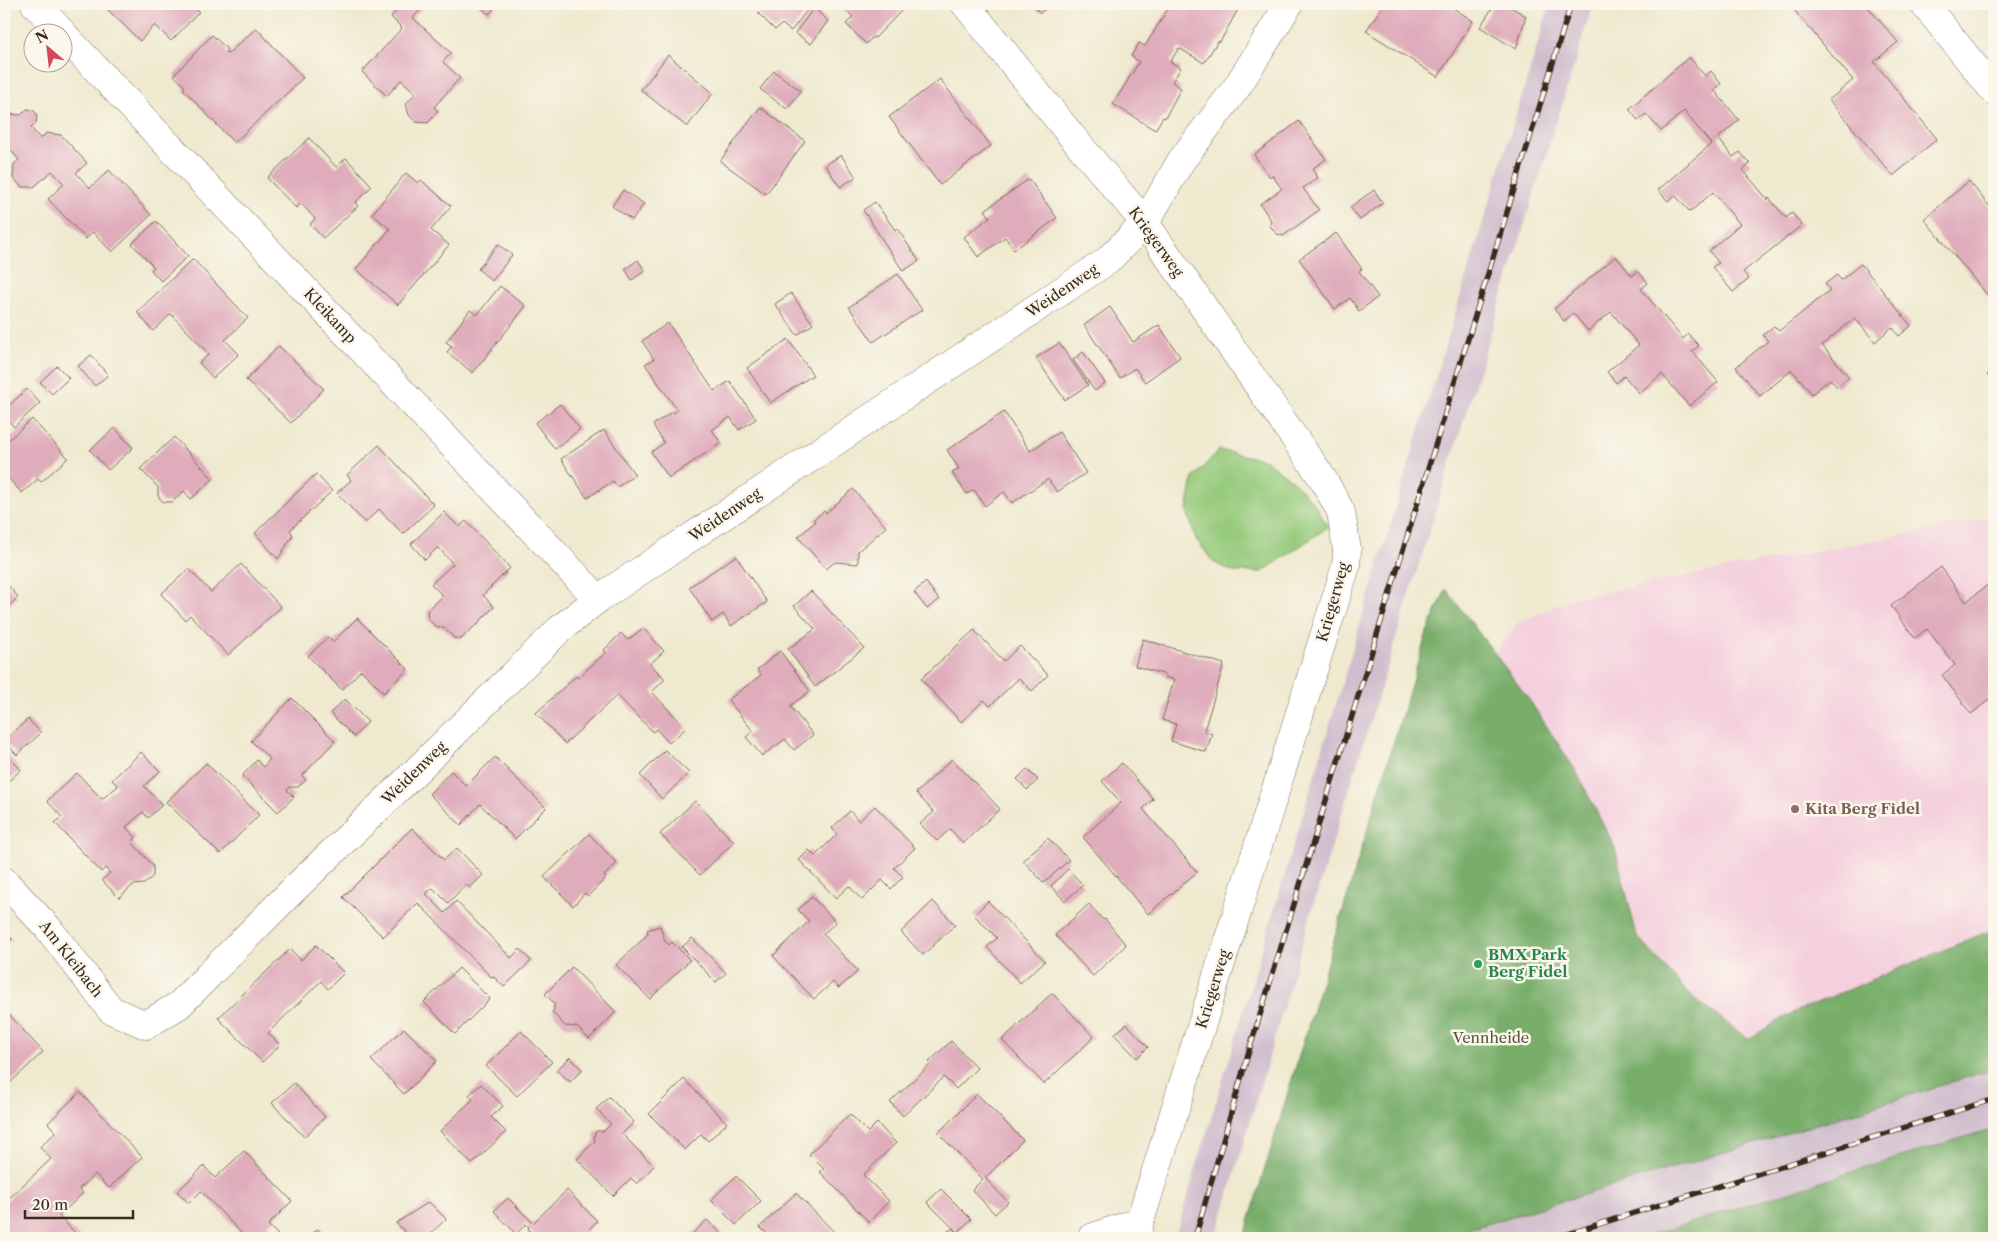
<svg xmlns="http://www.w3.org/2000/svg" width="1998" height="1242" font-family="'Libre Caslon Text',serif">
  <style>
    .built { fill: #f4cfdd }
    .industrial { fill: #d0bdcd }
    .green { fill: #96ca7b; stroke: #687a4c }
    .forest { fill: #78ae6b; stroke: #5a6c44 }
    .building { fill: #dfacbb }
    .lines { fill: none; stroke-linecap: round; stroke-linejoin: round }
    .minor-casing { stroke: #7a6d5c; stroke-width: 29 }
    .minor { stroke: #fff; stroke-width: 28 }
    .rail-casing { stroke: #3b2a1e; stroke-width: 5.5 }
    .rail { stroke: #fbf7ec; stroke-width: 4; stroke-dasharray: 11; stroke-linecap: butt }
    .education-dot { fill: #8d6e63; stroke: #fbf7ec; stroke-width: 2 }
    .leisure-dot { fill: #2e9e5b; stroke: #fbf7ec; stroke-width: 2 }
    .labels { text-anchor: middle; stroke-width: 5; stroke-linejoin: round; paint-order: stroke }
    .street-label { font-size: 15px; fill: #3b2a1e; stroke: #fbf7ec }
    .education-label { font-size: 15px; font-weight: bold; fill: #785e54; stroke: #fbf7ec; text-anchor: start }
    .leisure-label { font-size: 15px; font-weight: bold; fill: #27864d; stroke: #fbf7ec; text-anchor: start }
    .park-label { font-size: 15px; fill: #565a3a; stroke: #fbf7ec }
  </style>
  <rect width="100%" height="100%" fill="#fbf7ec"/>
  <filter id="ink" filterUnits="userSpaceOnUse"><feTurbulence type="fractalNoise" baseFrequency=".02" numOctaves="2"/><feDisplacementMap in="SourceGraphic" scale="10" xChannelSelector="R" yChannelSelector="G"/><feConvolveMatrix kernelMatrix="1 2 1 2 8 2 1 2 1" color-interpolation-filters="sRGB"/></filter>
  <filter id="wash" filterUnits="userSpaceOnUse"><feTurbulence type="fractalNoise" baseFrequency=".0096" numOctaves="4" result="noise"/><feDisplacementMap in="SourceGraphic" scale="20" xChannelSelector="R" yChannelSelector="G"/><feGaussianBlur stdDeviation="1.12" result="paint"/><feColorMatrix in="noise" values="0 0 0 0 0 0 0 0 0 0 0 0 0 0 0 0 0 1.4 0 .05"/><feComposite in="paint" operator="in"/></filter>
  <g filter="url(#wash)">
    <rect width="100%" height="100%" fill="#efe9cf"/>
    <path class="built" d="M 1994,517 L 1994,929 L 1792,1013 L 1748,1039 L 1690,995 L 1637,936 L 1615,847 L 1576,771 L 1528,698 L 1494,653 L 1516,624 L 1569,599 Z"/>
    <path class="industrial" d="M 1550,4 L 1593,4 L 1313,906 L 1216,1238 L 1175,1238 L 1377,568 Z
      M 1994,1069 L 1994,1128 L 1641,1238 L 1440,1238 L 1759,1142 Z"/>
    <path class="green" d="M 1219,450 L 1266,460 L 1295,483 L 1315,505 L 1328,527 L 1262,572 L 1233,572 L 1213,562 L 1196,539 L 1187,511 L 1193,478 Z"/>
    <path class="forest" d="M 1446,589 L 1528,698 L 1576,771 L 1615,848 L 1637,936 L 1690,995 L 1748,1039 L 1792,1013 L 1994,929 L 1994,1069 L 1759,1142 L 1440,1238 L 1244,1238 L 1427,632 Z
      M 1994,1128 L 1994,1238 L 1641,1238 Z"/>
    <g id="blocks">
      <path class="building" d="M 102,4 L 167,4 L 170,6 L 173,4 L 190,4 L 199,12 L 171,41 L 155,25 L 140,41 Z
        M 402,4 L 423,4 L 425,5 L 413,18 L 451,53 L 443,62 L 460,78 L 434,107 L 438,111 L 428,123 L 416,122 L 409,115 L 406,104 L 416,93 L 401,80 L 387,96 L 362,72 L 402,28 L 391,17 Z
        M 477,4 L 498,4 L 489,14 Z
        M 767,4 L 812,4 L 791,31 L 782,24 L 775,30 L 758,13 Z
        M 839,4 L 903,4 L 906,6 L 875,38 L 873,37 L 866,44 L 846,24 L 853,17 Z
        M 1032,4 L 1051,4 L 1040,13 Z
        M 1171,4 L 1241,4 L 1220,42 L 1218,41 L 1204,63 L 1179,48 L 1170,62 L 1181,68 L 1172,82 L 1181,88 L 1165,118 L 1163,117 L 1155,130 L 1113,104 L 1139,62 L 1131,56 L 1139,43 L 1145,46 Z
        M 1384,4 L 1423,4 L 1428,7 L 1431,4 L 1447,4 L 1473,21 L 1438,77 L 1366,31 Z
        M 1495,4 L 1506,4 L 1526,16 L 1516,49 L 1480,27 Z
        M 1789,4 L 1865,4 L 1898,42 L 1874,62 L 1937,139 L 1893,176 L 1829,100 L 1853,80 Z
        M 814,8 L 828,21 L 811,44 L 795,33 Z
        M 256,28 L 303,78 L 234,143 L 183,89 L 185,87 L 174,75 L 212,35 L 227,49 L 225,52 L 228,54 Z
        M 668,55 L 713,93 L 687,127 L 641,90 Z
        M 1689,57 L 1705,76 L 1711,71 L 1721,84 L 1714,90 L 1739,120 L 1718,138 L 1733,157 L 1740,152 L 1750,164 L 1743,170 L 1768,200 L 1769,198 L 1786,218 L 1792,213 L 1802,225 L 1743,272 L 1749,279 L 1733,292 L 1712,267 L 1719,263 L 1709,251 L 1740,224 L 1713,192 L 1690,212 L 1675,195 L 1668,201 L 1658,190 L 1711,144 L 1684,111 L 1661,131 L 1646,114 L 1638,120 L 1629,109 Z
        M 774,71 L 801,91 L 787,109 L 760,89 Z
        M 940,79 L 991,146 L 940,185 L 889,117 Z
        M 760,107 L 805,141 L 766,194 L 720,161 Z
        M 27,109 L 33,110 L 37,114 L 36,124 L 31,128 L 41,139 L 46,133 L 61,135 L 87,163 L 76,173 L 90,188 L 109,170 L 151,215 L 112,252 L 93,232 L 86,239 L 48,199 L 64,184 L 52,171 L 34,187 L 22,187 L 13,178 L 14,164 L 19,160 L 4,142 L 4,111 L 6,114 L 21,115 Z
        M 1299,121 L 1326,159 L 1312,169 L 1318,178 L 1303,188 L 1319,210 L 1283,236 L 1277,234 L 1270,226 L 1271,220 L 1260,204 L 1282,189 L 1272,175 L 1270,177 L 1254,155 Z
        M 309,138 L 336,167 L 346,158 L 372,186 L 355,203 L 358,206 L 323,238 L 310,224 L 315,219 L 301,203 L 296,208 L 267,178 Z
        M 841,155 L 856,177 L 840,187 L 825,165 Z
        M 406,173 L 418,183 L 421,180 L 451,206 L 431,230 L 449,245 L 398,305 L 356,269 L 390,229 L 372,214 Z
        M 1029,179 L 1057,218 L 1014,250 L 1005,237 L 978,257 L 964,237 L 990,217 L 985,210 Z
        M 1969,181 L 1994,212 L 1994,303 L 1924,219 Z
        M 623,190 L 644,204 L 632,220 L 612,206 Z
        M 1374,190 L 1383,203 L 1360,220 L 1350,207 Z
        M 875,202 L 895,230 L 897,228 L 919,261 L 903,271 L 863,210 Z
        M 156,221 L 188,256 L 161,281 L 151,270 L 154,267 L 132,244 Z
        M 1336,233 L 1362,269 L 1359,271 L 1378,297 L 1359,311 L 1350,298 L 1335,309 L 1299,259 Z
        M 498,244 L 512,255 L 492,281 L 478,269 Z
        M 1616,256 L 1632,276 L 1638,271 L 1648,283 L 1641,289 L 1683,339 L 1688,334 L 1699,346 L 1692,351 L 1718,382 L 1689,406 L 1662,374 L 1639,393 L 1624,376 L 1616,383 L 1607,372 L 1639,345 L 1611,312 L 1588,331 L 1573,313 L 1564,321 L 1554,309 Z
        M 193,259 L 248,318 L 225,340 L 239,354 L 213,378 L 199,363 L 209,354 L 171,314 L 153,331 L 137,312 Z
        M 638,260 L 645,271 L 632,280 L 625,269 Z
        M 1861,264 L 1911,326 L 1899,336 L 1892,327 L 1875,342 L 1855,318 L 1822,345 L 1849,377 L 1837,387 L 1830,379 L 1812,394 L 1792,370 L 1760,396 L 1736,367 L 1768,341 L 1763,335 L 1774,326 L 1779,331 L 1830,290 L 1825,284 L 1837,275 L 1841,280 Z
        M 898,274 L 922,310 L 873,342 L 849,307 Z
        M 500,286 L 526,306 L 473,373 L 447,352 L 452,346 L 446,342 L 470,310 L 477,315 Z
        M 791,293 L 813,324 L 797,335 L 775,304 Z
        M 1110,307 L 1133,342 L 1159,325 L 1180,357 L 1145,382 L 1135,368 L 1120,378 L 1084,325 Z
        M 668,323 L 714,391 L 730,381 L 756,419 L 739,430 L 730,417 L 712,430 L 721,443 L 669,478 L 651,452 L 664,443 L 653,425 L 673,411 L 674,413 L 677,410 L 645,364 L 654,359 L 642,341 Z
        M 788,339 L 813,375 L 770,403 L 747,368 Z
        M 1059,343 L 1088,385 L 1065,400 L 1036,358 Z
        M 279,346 L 324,389 L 291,423 L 246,380 Z
        M 1083,352 L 1105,383 L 1095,391 L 1073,360 Z
        M 91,355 L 108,375 L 95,386 L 78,366 Z
        M 57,366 L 69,378 L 52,394 L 40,382 Z
        M 1994,369 L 1994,383 L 1987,375 Z
        M 27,389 L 40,403 L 14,427 L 4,416 L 4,410 Z
        M 560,404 L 580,429 L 555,449 L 535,423 Z
        M 1004,412 L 1030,451 L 1059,432 L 1086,473 L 1057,492 L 1048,479 L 1012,503 L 1004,492 L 985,506 L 974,490 L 967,494 L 952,473 L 959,469 L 947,450 Z
        M 32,419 L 68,458 L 41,482 L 38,479 L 22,493 L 8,478 L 4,482 L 4,444 Z
        M 115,428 L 133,448 L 108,470 L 90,450 Z
        M 604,430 L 635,475 L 617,487 L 613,481 L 587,498 L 561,459 Z
        M 174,437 L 213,479 L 191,499 L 184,491 L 172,502 L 163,502 L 158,496 L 158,487 L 140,469 Z
        M 379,445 L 434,505 L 403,534 L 379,509 L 365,523 L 337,493 L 351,480 L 347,475 Z
        M 316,474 L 332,491 L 290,530 L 293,535 L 278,559 L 255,533 Z
        M 853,489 L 886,527 L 858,551 L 858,564 L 835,562 L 826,569 L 798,537 L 815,522 L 813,520 L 824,511 L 826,513 Z
        M 444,512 L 459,527 L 466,521 L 510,568 L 483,595 L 494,607 L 479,622 L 478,625 L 476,625 L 461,639 L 454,638 L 444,628 L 436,627 L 428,619 L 427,611 L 443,596 L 431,584 L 453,564 L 438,547 L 425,560 L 411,544 Z
        M 736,556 L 767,602 L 731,626 L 723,614 L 712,622 L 689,587 Z
        M 241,564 L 281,607 L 228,655 L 190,615 L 185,620 L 161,594 L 189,569 L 211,592 Z
        M 1941,567 L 1966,602 L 1994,580 L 1994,696 L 1971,714 L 1942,675 L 1955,665 L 1927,629 L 1915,638 L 1891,606 Z
        M 4,581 L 18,597 L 4,611 Z
        M 926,582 L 939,600 L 927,609 L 914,592 Z
        M 811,591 L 864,648 L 815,687 L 788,649 L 815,629 L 794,606 Z
        M 357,618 L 408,669 L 384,693 L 361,670 L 342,690 L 308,656 L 328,637 L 333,642 Z
        M 643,628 L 664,651 L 650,664 L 665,679 L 652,692 L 686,728 L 669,743 L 656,729 L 653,732 L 617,695 L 565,744 L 536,713 L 576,676 L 578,678 L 606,652 L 604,650 L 621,633 L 628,640 Z
        M 974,630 L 1004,661 L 1020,646 L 1048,675 L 1032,691 L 1019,678 L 990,706 L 984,700 L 961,722 L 921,679 Z
        M 1143,639 L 1224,664 L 1204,731 L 1212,734 L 1206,752 L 1171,741 L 1176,724 L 1162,720 L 1174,680 L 1165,677 L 1166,675 L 1135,666 Z
        M 780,651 L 810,691 L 790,706 L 813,735 L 794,750 L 785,739 L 762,756 L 746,737 L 753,731 L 728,700 L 761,675 L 757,670 Z
        M 292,698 L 335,741 L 302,776 L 306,780 L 298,787 L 290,787 L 287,790 L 294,797 L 278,812 L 242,776 L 257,760 L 263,767 L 270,759 L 251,741 Z
        M 345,699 L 368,722 L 354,737 L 330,713 Z
        M 28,719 L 41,733 L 17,755 L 4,741 Z
        M 665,750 L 689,773 L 662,799 L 640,775 Z
        M 4,751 L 21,770 L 4,785 Z
        M 141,752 L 160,771 L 144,786 L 162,805 L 148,818 L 143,812 L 126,827 L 136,838 L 132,842 L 153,866 L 153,876 L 144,884 L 133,885 L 119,898 L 102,880 L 110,873 L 105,868 L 101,872 L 55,823 L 62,817 L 47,801 L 77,773 L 102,799 L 118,786 L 112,780 Z
        M 495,757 L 546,808 L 515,839 L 480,804 L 461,825 L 429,794 L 451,771 L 466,786 Z
        M 952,759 L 1000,809 L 963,843 L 950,829 L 937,841 L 920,824 L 934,812 L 916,793 Z
        M 206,763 L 259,815 L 220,854 L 166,802 Z
        M 1122,763 L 1153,799 L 1143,809 L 1197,872 L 1148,914 L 1083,837 L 1121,803 L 1102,781 Z
        M 1027,769 L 1038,780 L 1027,790 L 1017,779 Z
        M 695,801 L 734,842 L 700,875 L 660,834 Z
        M 875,806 L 915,848 L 894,868 L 903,877 L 891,889 L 882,880 L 862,900 L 849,886 L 836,898 L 799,860 L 809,850 L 815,856 L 837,834 L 832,828 L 850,811 L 859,821 Z
        M 412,828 L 444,860 L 457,848 L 483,875 L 470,888 L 466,884 L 448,903 L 433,888 L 426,894 L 445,913 L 456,901 L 511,958 L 520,949 L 531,961 L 504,987 L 493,976 L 491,977 L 418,903 L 383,937 L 343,897 Z
        M 589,834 L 617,863 L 604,876 L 606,878 L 588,896 L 585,893 L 573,906 L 544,877 Z
        M 1048,838 L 1069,860 L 1044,883 L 1023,860 Z
        M 1068,869 L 1083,885 L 1065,901 L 1051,886 Z
        M 812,897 L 836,922 L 823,934 L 858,971 L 839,988 L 833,982 L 814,999 L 773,956 L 809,921 L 798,910 Z
        M 933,901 L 955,925 L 923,955 L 901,932 Z
        M 988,901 L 1045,961 L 1020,983 L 987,947 L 997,938 L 974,915 Z
        M 1089,904 L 1103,920 L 1105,919 L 1126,945 L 1093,976 L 1055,935 Z
        M 660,926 L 665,941 L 669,945 L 672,942 L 690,960 L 650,999 L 616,965 L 648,934 L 647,930 Z
        M 4,931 L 12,939 L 4,946 Z
        M 692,938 L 726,973 L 716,982 L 682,947 Z
        M 316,945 L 344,973 L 328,989 L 321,981 L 268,1033 L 280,1045 L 262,1062 L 218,1018 L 290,949 L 301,960 Z
        M 572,967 L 616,1012 L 589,1039 L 577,1027 L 565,1026 L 552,1012 L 554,1010 L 554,1003 L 545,994 Z
        M 459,968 L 490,999 L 455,1034 L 424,1002 Z
        M 1052,993 L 1094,1037 L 1044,1084 L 1002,1040 Z
        M 4,1009 L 43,1052 L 10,1083 L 4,1076 Z
        M 1127,1024 L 1148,1047 L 1137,1058 L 1114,1034 Z
        M 404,1028 L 437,1061 L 404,1094 L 371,1060 Z
        M 521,1031 L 552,1062 L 517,1096 L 486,1066 Z
        M 951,1041 L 977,1068 L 956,1089 L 944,1077 L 903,1116 L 890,1102 L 931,1064 L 929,1062 Z
        M 570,1057 L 582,1070 L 570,1082 L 557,1070 Z
        M 684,1079 L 727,1123 L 708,1141 L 701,1134 L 685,1150 L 649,1114 Z
        M 294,1083 L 325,1117 L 304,1137 L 272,1103 Z
        M 481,1084 L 503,1106 L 491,1117 L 506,1132 L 472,1164 L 440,1131 L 473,1099 L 469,1095 Z
        M 80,1092 L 142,1157 L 109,1188 L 95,1174 L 79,1189 L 83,1193 L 59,1216 L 80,1238 L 9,1238 L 5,1234 L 4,1235 L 4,1203 L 51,1159 L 40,1147 L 56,1132 L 48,1123 Z
        M 977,1094 L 1023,1140 L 985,1178 L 1008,1202 L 995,1214 L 972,1190 L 983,1179 L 938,1133 Z
        M 609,1097 L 634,1122 L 622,1134 L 654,1166 L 637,1184 L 631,1178 L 613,1196 L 577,1159 L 595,1141 L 594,1136 L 596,1131 L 604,1131 L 611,1124 L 596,1109 Z
        M 850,1114 L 868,1132 L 877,1123 L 896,1143 L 863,1175 L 889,1201 L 869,1222 L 820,1172 L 824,1169 L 809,1154 Z
        M 244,1151 L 292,1201 L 268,1225 L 278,1235 L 274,1238 L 246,1238 L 201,1191 L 189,1203 L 177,1192 L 204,1166 L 215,1178 Z
        M 736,1176 L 761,1201 L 736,1225 L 711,1200 Z
        M 941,1189 L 971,1219 L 957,1233 L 953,1228 L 959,1238 L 937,1238 L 953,1228 L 927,1202 Z
        M 567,1190 L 597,1221 L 580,1238 L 537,1238 L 528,1229 L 529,1227 L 526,1224 L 516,1234 L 494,1211 L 508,1198 L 533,1223 Z
        M 796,1193 L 838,1236 L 836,1238 L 771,1238 L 760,1227 Z
        M 429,1202 L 446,1219 L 426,1238 L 411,1238 L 396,1223 Z
        M 707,1220 L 726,1238 L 688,1238 Z
        M 318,1229 L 327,1238 L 307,1238 Z"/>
    </g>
  </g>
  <g filter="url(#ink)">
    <use href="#blocks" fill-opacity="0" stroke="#7a6d5c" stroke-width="1"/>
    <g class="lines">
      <g class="minor-casing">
        <path id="minor" d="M 35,4 L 62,32
          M 965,4 L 1070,134 L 1145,223 L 1323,479 L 1341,512 L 1347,550 L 1346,566 L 1140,1221 L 1136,1238
          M 1924,4 L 1994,91
          M 62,33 L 598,599
          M 4,881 L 48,928 L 111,1010 L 146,1025 L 179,1005 L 292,891 L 404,783 L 560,629 L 598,599 L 1107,261 L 1145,223 L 1181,161 L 1237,87 L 1289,4
          M 1091,1238 L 1140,1221"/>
      </g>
      <use href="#minor" class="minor"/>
      <g class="rail-casing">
        <path id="rail" d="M 1195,1238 L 1248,1054 L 1571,4
          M 1555,1238 L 1994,1099"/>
      </g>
      <use href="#rail" class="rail"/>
    </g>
  </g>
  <circle class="education-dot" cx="1795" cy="809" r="5"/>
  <circle class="leisure-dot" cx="1478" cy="964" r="5"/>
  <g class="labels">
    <g class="street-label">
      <text transform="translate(1156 242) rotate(54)" y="5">Kriegerweg</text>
      <text transform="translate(1062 291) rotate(-34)" y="5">Weidenweg</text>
      <text transform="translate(330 316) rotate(47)" y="5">Kleikamp</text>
      <text transform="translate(725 515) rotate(-34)" y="5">Weidenweg</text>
      <text transform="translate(1333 602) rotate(-74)" y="5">Kriegerweg</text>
      <text transform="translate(414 773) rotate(-44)" y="5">Weidenweg</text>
      <text transform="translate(71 959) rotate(52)" y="5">Am Kleibach</text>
      <text transform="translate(1213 989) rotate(-73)" y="5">Kriegerweg</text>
    </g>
    <g class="education-label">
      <text x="1805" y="814">Kita Berg Fidel</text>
    </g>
    <g class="leisure-label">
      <text x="1488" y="960">BMX Park<tspan x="1488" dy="17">Berg Fidel</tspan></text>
    </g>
    <g class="park-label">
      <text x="1491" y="1043">Vennheide</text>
    </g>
  </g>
  <rect width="1998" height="1242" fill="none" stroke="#fbf7ec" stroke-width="20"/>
  <g transform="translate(48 48) rotate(332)"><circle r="24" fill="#fbf7ec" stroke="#aea59a"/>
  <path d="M0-4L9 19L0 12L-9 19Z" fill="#d1495b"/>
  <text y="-8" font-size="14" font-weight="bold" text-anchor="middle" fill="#3b2a1e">N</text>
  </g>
  <path d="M25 1210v8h108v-8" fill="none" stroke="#3b2a1e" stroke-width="2.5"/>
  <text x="32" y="1210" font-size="15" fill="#3b2a1e" stroke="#fbf7ec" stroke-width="4" paint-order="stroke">20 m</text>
</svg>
